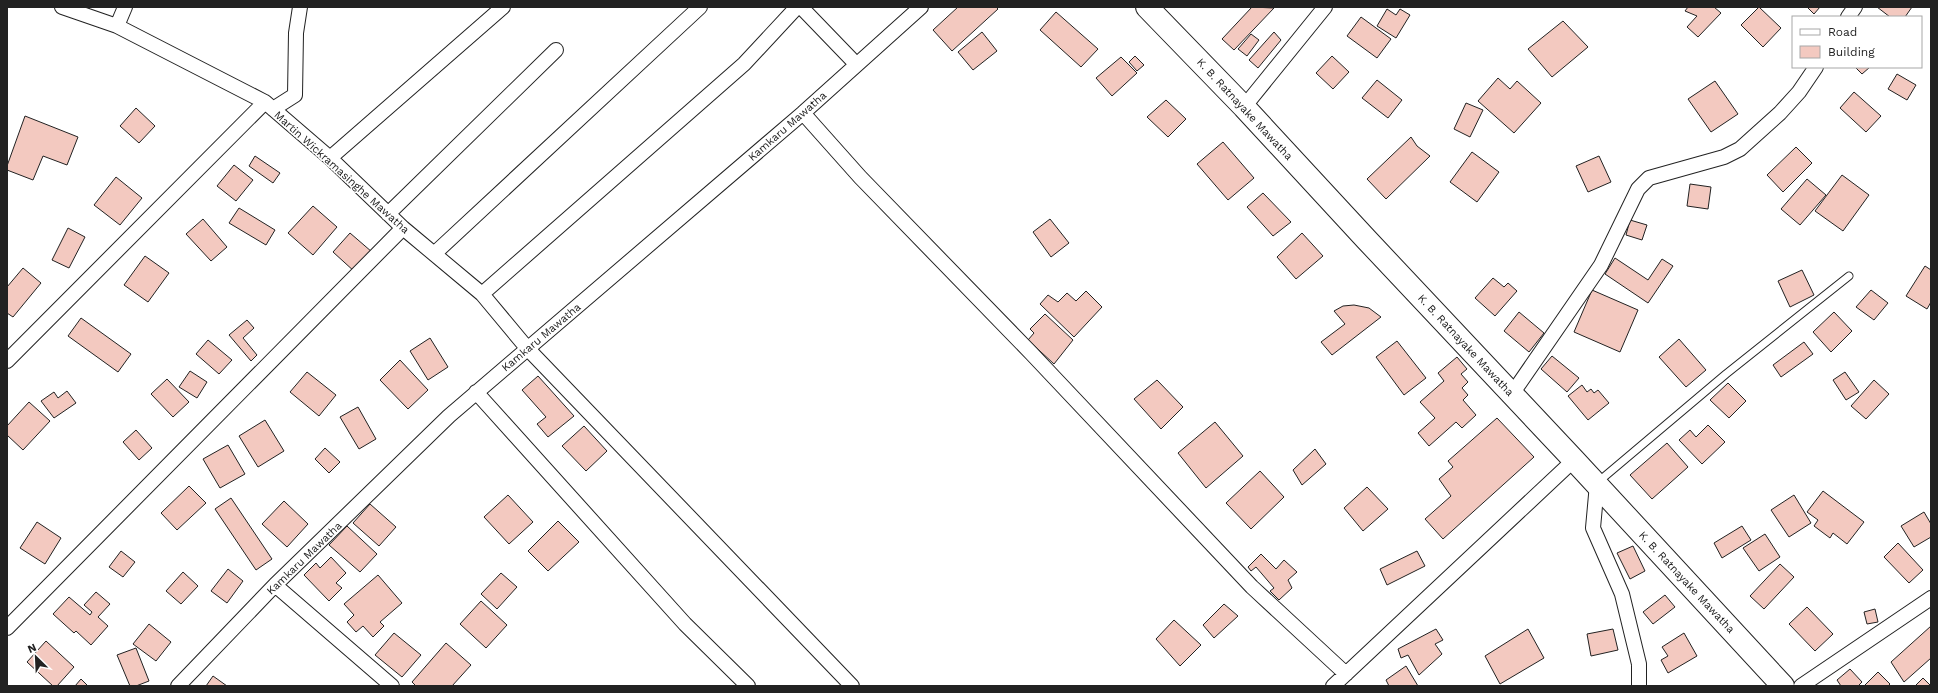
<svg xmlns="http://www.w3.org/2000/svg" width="1938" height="693" font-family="'Work Sans',sans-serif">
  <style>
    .building { fill: #f3c9c0; stroke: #222 }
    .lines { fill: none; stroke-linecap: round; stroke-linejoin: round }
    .service-casing { stroke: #222; stroke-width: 9 }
    .minor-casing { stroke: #222; stroke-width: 16 }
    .trunk-casing { stroke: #222; stroke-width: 24 }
    .service { stroke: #fff; stroke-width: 7 }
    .minor { stroke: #fff; stroke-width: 14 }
    .trunk { stroke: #fff; stroke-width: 22 }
    .labels { text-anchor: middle; stroke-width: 3; stroke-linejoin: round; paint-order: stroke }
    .street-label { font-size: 11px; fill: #222; stroke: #fff }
  </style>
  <rect width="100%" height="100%" fill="#fff"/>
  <path class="building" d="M 958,7 L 996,7 L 998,9 L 952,51 L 933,30 Z
    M 1252,7 L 1274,8 L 1234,50 L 1222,39 Z
    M 1688,7 L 1714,7 L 1721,13 L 1698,37 L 1687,27 L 1697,16 L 1685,11 Z
    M 1759,7 L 1781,28 L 1763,47 L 1741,25 Z
    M 1807,7 L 1820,7 L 1814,14 Z
    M 1877,7 L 1912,7 L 1905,17 L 1890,17 Z
    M 1387,9 L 1396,15 L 1400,9 L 1410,15 L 1396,38 L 1377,26 Z
    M 1056,12 L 1098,49 L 1081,67 L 1040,30 Z
    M 1361,17 L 1391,39 L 1377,58 L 1347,36 Z
    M 1563,21 L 1588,47 L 1552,77 L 1528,49 Z
    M 982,32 L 997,51 L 973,70 L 958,52 Z
    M 1274,32 L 1281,40 L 1258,68 L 1249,60 Z
    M 1251,34 L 1259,40 L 1247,56 L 1238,49 Z
    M 1135,56 L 1144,65 L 1137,71 L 1129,62 Z
    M 1332,56 L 1349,72 L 1333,89 L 1316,73 Z
    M 1121,57 L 1137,73 L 1112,96 L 1096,78 Z
    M 1855,67 L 1870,67 L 1862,74 Z
    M 1897,74 L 1916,85 L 1907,100 L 1888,89 Z
    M 1498,78 L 1510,89 L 1517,81 L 1541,103 L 1514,133 L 1478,101 Z
    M 1377,80 L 1402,100 L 1388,118 L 1362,98 Z
    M 1715,81 L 1738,114 L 1711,132 L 1688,99 Z
    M 1854,92 L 1881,116 L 1866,132 L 1840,108 Z
    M 1166,100 L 1186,119 L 1168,137 L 1147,117 Z
    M 1466,103 L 1483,110 L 1470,137 L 1454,129 Z
    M 136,108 L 155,126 L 139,143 L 120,126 Z
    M 25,116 L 78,137 L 67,165 L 43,156 L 33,180 L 7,170 L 7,166 Z
    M 1411,137 L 1417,146 L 1430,156 L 1386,199 L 1367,179 Z
    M 1223,142 L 1254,178 L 1228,200 L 1197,164 Z
    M 1796,147 L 1812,163 L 1783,192 L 1767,175 Z
    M 1472,152 L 1499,172 L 1477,202 L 1450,182 Z
    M 255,156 L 280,173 L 273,183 L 249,166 Z
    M 1599,156 L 1611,182 L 1588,192 L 1576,166 Z
    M 234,165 L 253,180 L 236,201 L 217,186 Z
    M 1842,175 L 1869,195 L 1843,231 L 1815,211 Z
    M 116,177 L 142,198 L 120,225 L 94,205 Z
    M 1807,179 L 1826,195 L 1800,225 L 1781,209 Z
    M 1690,184 L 1711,187 L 1708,209 L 1687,206 Z
    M 1263,193 L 1291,222 L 1273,236 L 1247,207 Z
    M 313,206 L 337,227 L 313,255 L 288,233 Z
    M 239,208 L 275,230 L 266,245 L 229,223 Z
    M 203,219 L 227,247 L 211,261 L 186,234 Z
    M 1050,219 L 1069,243 L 1051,257 L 1033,232 Z
    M 1630,220 L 1647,225 L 1642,240 L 1626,235 Z
    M 68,228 L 85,237 L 69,268 L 52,260 Z
    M 350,233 L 372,252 L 355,272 L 333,252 Z
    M 1302,233 L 1323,256 L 1296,279 L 1277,257 Z
    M 145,256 L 169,273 L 148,302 L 124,285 Z
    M 1615,258 L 1648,280 L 1662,259 L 1673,266 L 1648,303 L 1605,274 Z
    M 1925,266 L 1931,270 L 1931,302 L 1927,309 L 1906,296 Z
    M 23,268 L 41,283 L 13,317 L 7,313 L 7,287 Z
    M 1802,270 L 1814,295 L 1790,307 L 1778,281 Z
    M 1493,278 L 1504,287 L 1508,283 L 1517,291 L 1495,316 L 1475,298 Z
    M 1592,290 L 1638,310 L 1620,352 L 1574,332 Z
    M 1871,290 L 1888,303 L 1874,320 L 1856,307 Z
    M 1086,291 L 1102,307 L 1074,337 L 1040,304 L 1048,295 L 1058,302 L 1067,293 L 1076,301 Z
    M 1354,305 L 1369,308 L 1381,317 L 1332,355 L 1321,342 L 1345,324 L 1334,311 L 1343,306 Z
    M 1519,312 L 1544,333 L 1529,352 L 1504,331 Z
    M 1834,312 L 1852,331 L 1831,352 L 1813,332 Z
    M 1045,314 L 1073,340 L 1054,364 L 1028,340 L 1034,333 L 1030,329 Z
    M 81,318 L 131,354 L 118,372 L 68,336 Z
    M 247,320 L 254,328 L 243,338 L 257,355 L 251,361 L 229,335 Z
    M 430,338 L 448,367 L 428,380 L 410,351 Z
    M 1679,339 L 1706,370 L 1686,387 L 1659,357 Z
    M 208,340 L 232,360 L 219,374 L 196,354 Z
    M 1397,341 L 1426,378 L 1404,395 L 1376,357 Z
    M 1804,342 L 1813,354 L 1781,377 L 1773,365 Z
    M 1552,356 L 1579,378 L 1567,392 L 1541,369 Z
    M 1457,357 L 1467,369 L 1461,374 L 1468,382 L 1462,388 L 1468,395 L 1463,400 L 1476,415 L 1462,428 L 1456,422 L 1429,446 L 1418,433 L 1435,418 L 1420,402 L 1444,381 L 1438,373 Z
    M 400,360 L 428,390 L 408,409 L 380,380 Z
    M 190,371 L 207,382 L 197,398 L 179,387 Z
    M 307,372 L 336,395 L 319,416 L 290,392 Z
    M 1845,372 L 1859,392 L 1846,400 L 1833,380 Z
    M 538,376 L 574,416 L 548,437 L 537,424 L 546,417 L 522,390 Z
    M 167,379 L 189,402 L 173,417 L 151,394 Z
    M 1157,380 L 1183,407 L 1161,429 L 1134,399 Z
    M 1874,380 L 1889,394 L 1866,419 L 1851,406 Z
    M 1728,383 L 1746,401 L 1729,418 L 1710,400 Z
    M 1582,385 L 1587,392 L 1591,389 L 1594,393 L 1598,390 L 1609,403 L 1588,420 L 1568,396 Z
    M 67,391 L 76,403 L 54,418 L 41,401 L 54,392 L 58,398 Z
    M 29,402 L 50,421 L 23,450 L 7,435 L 7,426 Z
    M 358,407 L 376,439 L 359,449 L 340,417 Z
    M 1497,418 L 1534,457 L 1443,539 L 1425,519 L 1451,496 L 1439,479 L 1453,467 L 1448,461 Z
    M 265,420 L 284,451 L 258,467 L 239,436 Z
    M 1215,422 L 1243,456 L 1206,488 L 1178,453 Z
    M 1708,425 L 1725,442 L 1702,464 L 1679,440 L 1690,430 L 1696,437 Z
    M 584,426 L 607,451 L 586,471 L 562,446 Z
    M 136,430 L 152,448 L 139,460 L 123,442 Z
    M 1667,443 L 1688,467 L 1652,499 L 1630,475 Z
    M 228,445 L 245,474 L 220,488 L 203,459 Z
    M 325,448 L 340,462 L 329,473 L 315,459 Z
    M 1315,449 L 1326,464 L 1302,485 L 1293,470 Z
    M 1260,471 L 1284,497 L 1251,529 L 1226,503 Z
    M 189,486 L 206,503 L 177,530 L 161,513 Z
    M 1367,487 L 1388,509 L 1363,531 L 1344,508 Z
    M 1823,491 L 1864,522 L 1847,544 L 1833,533 L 1830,538 L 1814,526 L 1818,520 L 1807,512 Z
    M 508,495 L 533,522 L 509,544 L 484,517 Z
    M 1794,495 L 1811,523 L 1789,537 L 1771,510 Z
    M 231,498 L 272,559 L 256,570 L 215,509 Z
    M 284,501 L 308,524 L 287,547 L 262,524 Z
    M 370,504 L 396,527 L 379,546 L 353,523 Z
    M 1924,512 L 1931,524 L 1931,537 L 1914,547 L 1901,526 Z
    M 558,521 L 579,542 L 548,571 L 528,551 Z
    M 37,522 L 61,538 L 45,564 L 20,548 Z
    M 347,526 L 377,554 L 360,572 L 329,545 Z
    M 1742,526 L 1751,540 L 1722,558 L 1714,543 Z
    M 1765,534 L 1780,557 L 1759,571 L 1743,548 Z
    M 1898,543 L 1923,570 L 1909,583 L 1884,557 Z
    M 1633,546 L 1645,571 L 1630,579 L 1617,553 Z
    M 121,551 L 135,562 L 123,577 L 109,567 Z
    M 1417,551 L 1425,566 L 1387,585 L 1380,569 Z
    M 1261,554 L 1276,569 L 1284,560 L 1297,572 L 1288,580 L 1292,588 L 1279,600 L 1270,591 L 1274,588 L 1256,567 L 1251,571 L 1248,567 Z
    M 331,557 L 346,573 L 336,583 L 342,588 L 329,601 L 304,575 L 316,563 L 320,568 Z
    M 1780,564 L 1794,577 L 1764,609 L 1750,596 Z
    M 228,569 L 243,581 L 227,603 L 211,591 Z
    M 183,572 L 198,586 L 181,604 L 166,591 Z
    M 501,573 L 517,587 L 497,609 L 481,594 Z
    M 378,575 L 402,603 L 380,622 L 384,626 L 373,637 L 363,626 L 356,632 L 347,622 L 354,615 L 344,604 Z
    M 96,592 L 110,604 L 98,617 L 108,626 L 91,645 L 76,631 L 74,633 L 53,614 L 69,597 L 90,615 L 92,612 L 84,605 Z
    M 1665,595 L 1675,607 L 1653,624 L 1643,612 Z
    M 481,601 L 507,625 L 486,648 L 460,624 Z
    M 1224,604 L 1238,616 L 1214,638 L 1203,625 Z
    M 1807,607 L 1833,634 L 1815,651 L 1789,624 Z
    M 1875,609 L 1878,622 L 1867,624 L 1864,612 Z
    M 1174,620 L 1201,645 L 1180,666 L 1156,639 Z
    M 149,624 L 171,642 L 156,661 L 133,644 Z
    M 1931,626 L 1931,658 L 1904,682 L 1891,662 Z
    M 1436,629 L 1443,640 L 1435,644 L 1442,654 L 1419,675 L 1408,655 L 1401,658 L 1398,649 Z
    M 1528,629 L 1544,658 L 1500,684 L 1485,656 Z
    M 1613,629 L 1618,650 L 1591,656 L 1587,634 Z
    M 394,633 L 421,655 L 402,677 L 375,655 Z
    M 1684,633 L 1697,656 L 1668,673 L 1661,660 L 1668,656 L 1662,647 Z
    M 46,641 L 74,667 L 57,686 L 53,686 L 27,662 Z
    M 446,643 L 471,665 L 452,686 L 416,686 L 412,682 Z
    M 136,648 L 149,681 L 136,686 L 130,686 L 117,655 Z
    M 1406,666 L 1418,686 L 1389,686 L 1386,680 Z
    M 1850,669 L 1862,682 L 1858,686 L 1841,686 L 1837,680 Z
    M 1878,672 L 1890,684 L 1888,686 L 1864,686 Z
    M 213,676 L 227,686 L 206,686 Z
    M 1923,678 L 1931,686 L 1915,686 Z
    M 81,679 L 88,686 L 75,686 Z"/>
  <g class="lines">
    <g class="service-casing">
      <path id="service" d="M 1598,482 L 1726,374 L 1849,276"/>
    </g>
    <g class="minor-casing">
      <path id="minor" d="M 62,7 L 117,26 L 265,102 L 330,158 L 403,228 L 482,294 L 527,348 L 852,686
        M 801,7 L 856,64
        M 1848,17 L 1855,7
        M 117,26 L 125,7
        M 1244,107 L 1325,7
        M 273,109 L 295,95 L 296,33 L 300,7
        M 803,113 L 860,177 L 1032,354 L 1252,587 L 1346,674
        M 330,158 L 503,7
        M 388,214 L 556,50
        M 434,254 L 700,7
        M 482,294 L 744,64 L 797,7
        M 7,361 L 265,102
        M 476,392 L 685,624 L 748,686
        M 1512,394 L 1601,265 L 1638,189 L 1649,178 L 1724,157 L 1740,149 L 1780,113 L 1799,92 L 1816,67
        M 1597,484 L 1593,528 L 1622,594 L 1639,664 L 1639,686
        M 275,585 L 392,686
        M 7,628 L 403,228
        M 178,686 L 275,585 L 449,416 L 803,113 L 921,7
        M 1333,686 L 1574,460
        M 1801,686 L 1931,598"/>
    </g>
    <g class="trunk-casing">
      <path id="trunk" d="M 1147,7 L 1244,107 L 1366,239 L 1574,460 L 1783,686"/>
    </g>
    <use href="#service" class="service"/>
    <use href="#minor" class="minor"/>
    <use href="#trunk" class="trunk"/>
  </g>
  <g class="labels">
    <g class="street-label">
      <text transform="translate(1245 109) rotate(47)" y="4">K. B. Ratnayake Mawatha</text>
      <text transform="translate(787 126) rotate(-41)" y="4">Kamkaru Mawatha</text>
      <text transform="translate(342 172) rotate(42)" y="4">Martin Wickramasinghe Mawatha</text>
      <text transform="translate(541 337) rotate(-40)" y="4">Kamkaru Mawatha</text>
      <text transform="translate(1466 345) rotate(47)" y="4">K. B. Ratnayake Mawatha</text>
      <text transform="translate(304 558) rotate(-44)" y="4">Kamkaru Mawatha</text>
      <text transform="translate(1687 582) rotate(47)" y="4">K. B. Ratnayake Mawatha</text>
    </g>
  </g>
  <rect width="1938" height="693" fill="none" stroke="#222222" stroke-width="16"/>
  <rect x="1792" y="16" width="130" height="52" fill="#ffffff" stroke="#a7a7a7"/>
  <rect x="1800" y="29" width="20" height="6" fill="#ffffff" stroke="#a7a7a7"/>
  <text x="1828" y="36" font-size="12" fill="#222222">Road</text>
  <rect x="1800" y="46" width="20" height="12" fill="#f3c9c0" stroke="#a7a7a7"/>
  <text x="1828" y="56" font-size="12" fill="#222222">Building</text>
  <g transform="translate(36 657) rotate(336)" stroke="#ffffff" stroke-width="3" paint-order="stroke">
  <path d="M0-3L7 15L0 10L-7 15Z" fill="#222222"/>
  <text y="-6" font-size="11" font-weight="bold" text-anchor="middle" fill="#222222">N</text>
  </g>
</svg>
